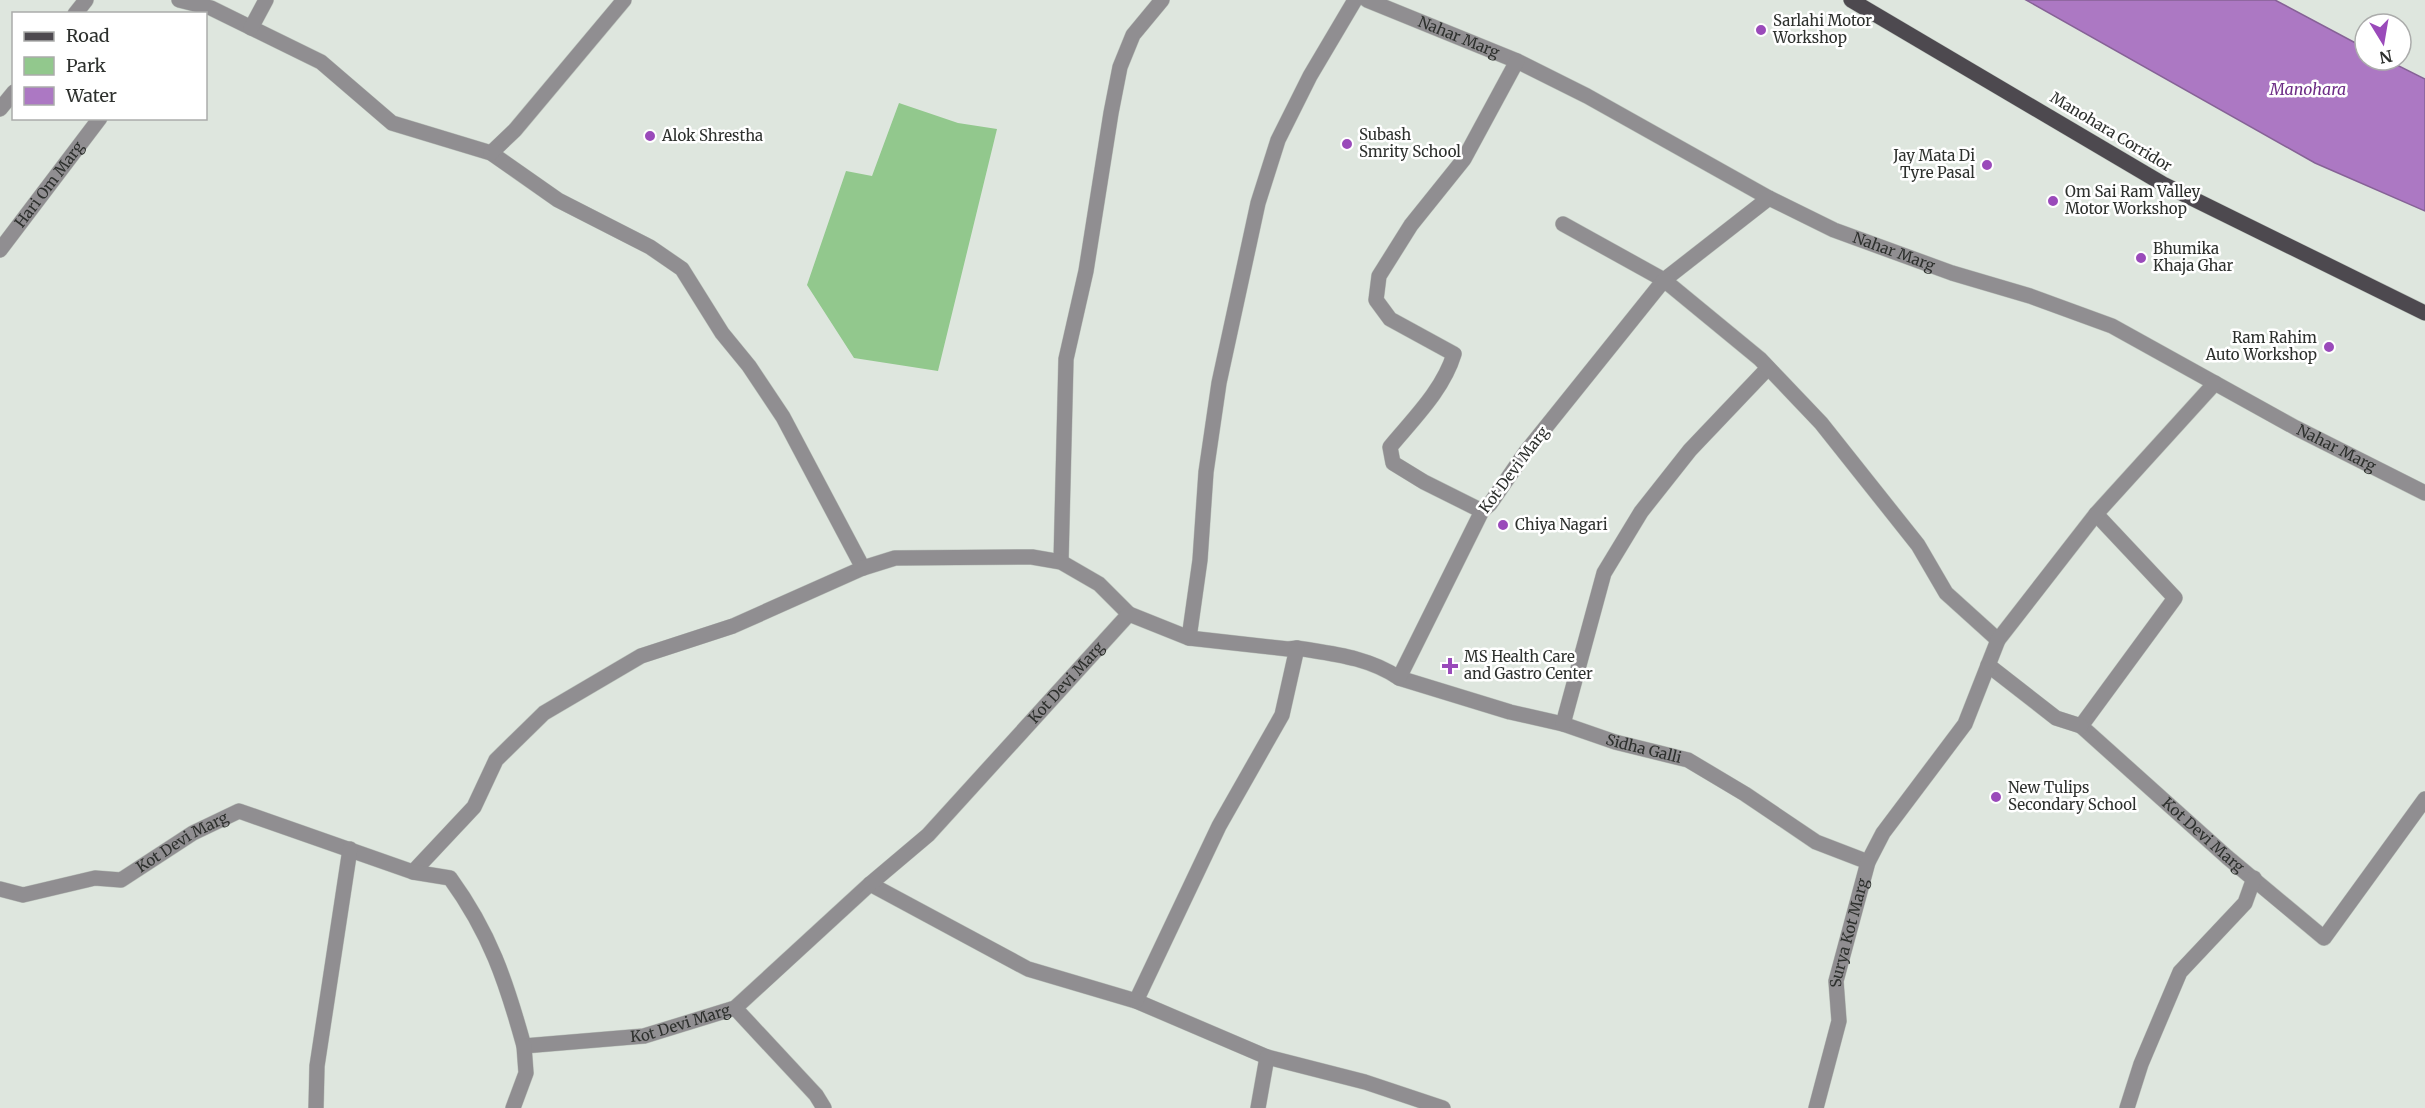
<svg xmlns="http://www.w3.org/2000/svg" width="2425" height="1108" font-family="Merriweather,serif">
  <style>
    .green { fill: #92c88d }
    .water { fill: #ac78c3; stroke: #866296; stroke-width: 1.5 }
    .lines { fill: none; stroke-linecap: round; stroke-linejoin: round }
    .minor-casing { stroke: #bbc2bb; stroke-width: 16 }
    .major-casing { stroke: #bbc2bb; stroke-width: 16 }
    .minor { stroke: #908e91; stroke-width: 15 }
    .major { stroke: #4d494f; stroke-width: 15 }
    .poi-dot { fill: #9a4aba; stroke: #fff; stroke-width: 2 }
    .labels { text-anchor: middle; stroke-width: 5; stroke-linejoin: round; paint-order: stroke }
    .poi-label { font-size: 15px; fill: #2d302d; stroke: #fff; text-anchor: start }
    .street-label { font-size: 15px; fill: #2d302d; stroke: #fff }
    .water-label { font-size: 16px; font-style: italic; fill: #6d2c86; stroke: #fff }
  </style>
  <rect width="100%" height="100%" fill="#dee6de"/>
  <path class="green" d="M 899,103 L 958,123 L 997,129 L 938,371 L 854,358 L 807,285 L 846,171 L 872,176 Z"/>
  <path class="water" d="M 2026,0 L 2275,0 L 2365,48 L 2365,60 L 2387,60 L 2425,79 L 2425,211 L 2315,163 Z"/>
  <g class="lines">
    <g class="minor-casing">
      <g id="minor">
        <path d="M 179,0 L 211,8 L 321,62 L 392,123 L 491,153 L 558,200 L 650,247 L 682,269 L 722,333 L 749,366 L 783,417 L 863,568"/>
        <path id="s1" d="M 1367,0 L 1517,61 L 1587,96 L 1769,198 L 1834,230 L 1952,273 L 2030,296 L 2112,326 L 2296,428 L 2425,493"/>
        <path d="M 75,14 L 86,0"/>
        <path d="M 251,28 L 266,0"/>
        <path d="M 0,109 L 14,92"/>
        <path d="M 491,153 L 515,130 L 624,0"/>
        <path d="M 1563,224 L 1664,280 L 1769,198"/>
        <path id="s2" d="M 0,250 L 100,118"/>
        <path d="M 1482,511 L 1424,482 L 1393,463 L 1390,447 C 1414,418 1443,390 1454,354 L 1390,319 L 1376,300 L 1379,276 L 1411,225 L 1464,159 L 1517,61"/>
        <path id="s3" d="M 2096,514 L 2175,598 L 2081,726 L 2227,857 L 2324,938 L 2425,799"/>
        <path d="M 1061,562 L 1066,359 L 1086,271 L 1111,113 L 1120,67 L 1133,35 L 1162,0"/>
        <path d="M 1189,638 L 1200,560 L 1206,472 L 1219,383 L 1258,203 L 1278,140 L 1310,76 L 1355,0"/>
        <path d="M 1988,665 L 2056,718 L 2081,726"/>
        <path id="s4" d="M 1399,678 L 1510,712 L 1563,724 L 1615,742 L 1688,760 L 1745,794 L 1816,842 L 1868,862"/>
        <path d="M 1563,724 L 1604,573 L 1641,512 L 1690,450 L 1768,368"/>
        <path d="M 413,872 L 474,807 L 496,760 L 544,713 L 641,656 L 733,626 L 863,568 L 895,558 L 1032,557 L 1061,562 L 1099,584 L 1129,614"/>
        <path d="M 870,884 L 1028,969 L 1136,1001 L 1267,1057 L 1365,1082 L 1443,1108"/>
        <path id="s5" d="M 0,889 L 23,895 L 95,878 L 121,880 L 193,833 L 239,811 L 413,872 L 450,878 C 490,933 506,981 524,1046 L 644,1036 L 735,1008 L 870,884 L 928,835 L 1129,614 L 1189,638 L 1288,649 L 1297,648 C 1333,654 1368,657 1399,678 L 1482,511 L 1490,504 L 1525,453 L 1664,280 L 1760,359 L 1821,423 L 1918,545 L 1946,593 L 1998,640"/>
        <path d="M 1136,1001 L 1219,826 L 1282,715 L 1297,648"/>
        <path d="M 735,1008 L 816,1095 L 824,1108"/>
        <path d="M 316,1108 L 317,1066 L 350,849"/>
        <path d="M 513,1108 L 526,1073 L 524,1046"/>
        <path d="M 1258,1108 L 1267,1057"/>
        <path id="s6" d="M 1816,1108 L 1839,1021 L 1836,981 L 1868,862 L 1883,833 L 1965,724 L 1998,640 L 2096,514 L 2215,383"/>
        <path d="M 2127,1108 L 2141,1064 L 2180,972 L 2245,903 L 2254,878"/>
      </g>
    </g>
    <g class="major-casing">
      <path id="major" d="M 1851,0 L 2163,184 L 2425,313"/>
    </g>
    <use href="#minor" class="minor"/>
    <use href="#major" class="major"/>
  </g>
  <g class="poi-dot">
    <circle cx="1761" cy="30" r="6"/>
    <circle cx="650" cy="136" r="6"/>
    <circle cx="1347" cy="144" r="6"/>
    <circle cx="1987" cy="165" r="6"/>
    <circle cx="2053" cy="201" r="6"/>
    <circle cx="2141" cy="258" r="6"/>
    <circle cx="2329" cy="347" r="6"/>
    <circle cx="1503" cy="525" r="6"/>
    <path d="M1447 657h6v6h6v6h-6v6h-6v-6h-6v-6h6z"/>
    <circle cx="1996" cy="797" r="6"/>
  </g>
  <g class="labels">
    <g class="poi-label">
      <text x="1773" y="26">Sarlahi Motor<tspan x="1773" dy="17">Workshop</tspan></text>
      <text x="1359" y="140">Subash<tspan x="1359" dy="17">Smrity School</tspan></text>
      <text x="662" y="141">Alok Shrestha</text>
      <text x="1975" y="161" text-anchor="end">Jay Mata Di<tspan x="1975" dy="17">Tyre Pasal</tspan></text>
      <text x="2065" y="197">Om Sai Ram Valley<tspan x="2065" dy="17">Motor Workshop</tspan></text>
      <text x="2153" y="254">Bhumika<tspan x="2153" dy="17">Khaja Ghar</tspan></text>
      <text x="2317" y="343" text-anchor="end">Ram Rahim<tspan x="2317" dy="17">Auto Workshop</tspan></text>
      <text x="1515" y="530">Chiya Nagari</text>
      <text x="1464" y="662">MS Health Care<tspan x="1464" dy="17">and Gastro Center</tspan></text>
      <text x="2008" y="793">New Tulips<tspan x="2008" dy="17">Secondary School</tspan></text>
    </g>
    <g class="street-label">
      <text dy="5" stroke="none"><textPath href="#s1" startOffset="99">Nahar Marg</textPath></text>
      <text transform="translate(2111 132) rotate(31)" y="5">Manohara Corridor</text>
      <text dy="5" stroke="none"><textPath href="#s2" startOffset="82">Hari Om Marg</textPath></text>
      <text dy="5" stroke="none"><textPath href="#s1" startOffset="585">Nahar Marg</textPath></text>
      <text dy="5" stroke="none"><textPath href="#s1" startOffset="1071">Nahar Marg</textPath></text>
      <text transform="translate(1514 470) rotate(-53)" y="5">Kot Devi Marg</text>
      <text dy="5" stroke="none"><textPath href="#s5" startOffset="1348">Kot Devi Marg</textPath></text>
      <text dy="5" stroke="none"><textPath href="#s4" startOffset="255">Sidha Galli</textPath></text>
      <text dy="5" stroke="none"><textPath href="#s3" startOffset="438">Kot Devi Marg</textPath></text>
      <text dy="5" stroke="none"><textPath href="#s5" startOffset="196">Kot Devi Marg</textPath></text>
      <text dy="5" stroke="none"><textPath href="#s6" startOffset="180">Surya Kot Marg</textPath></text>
      <text dy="5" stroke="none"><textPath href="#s5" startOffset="826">Kot Devi Marg</textPath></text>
    </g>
    <g class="water-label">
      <text x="2308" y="95">Manohara</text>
    </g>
  </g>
  <rect x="12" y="12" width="195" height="108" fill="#ffffff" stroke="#abacab" stroke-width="1.5"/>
  <rect x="24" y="32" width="30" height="9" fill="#4d494f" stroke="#abacab" stroke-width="1.5"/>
  <text x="66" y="42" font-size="18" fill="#2d302d">Road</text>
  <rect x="24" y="57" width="30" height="18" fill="#92c88d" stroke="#abacab" stroke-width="1.5"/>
  <text x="66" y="72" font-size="18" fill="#2d302d">Park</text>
  <rect x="24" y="87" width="30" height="18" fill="#ac78c3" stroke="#abacab" stroke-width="1.5"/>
  <text x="66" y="102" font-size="18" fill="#2d302d">Water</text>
  <g transform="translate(2383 42) rotate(169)"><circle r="28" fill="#ffffff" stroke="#abacab" stroke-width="1.5"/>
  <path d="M0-4.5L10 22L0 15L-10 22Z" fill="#9a4aba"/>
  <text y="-9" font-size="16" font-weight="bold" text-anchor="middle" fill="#2d302d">N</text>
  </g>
</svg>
